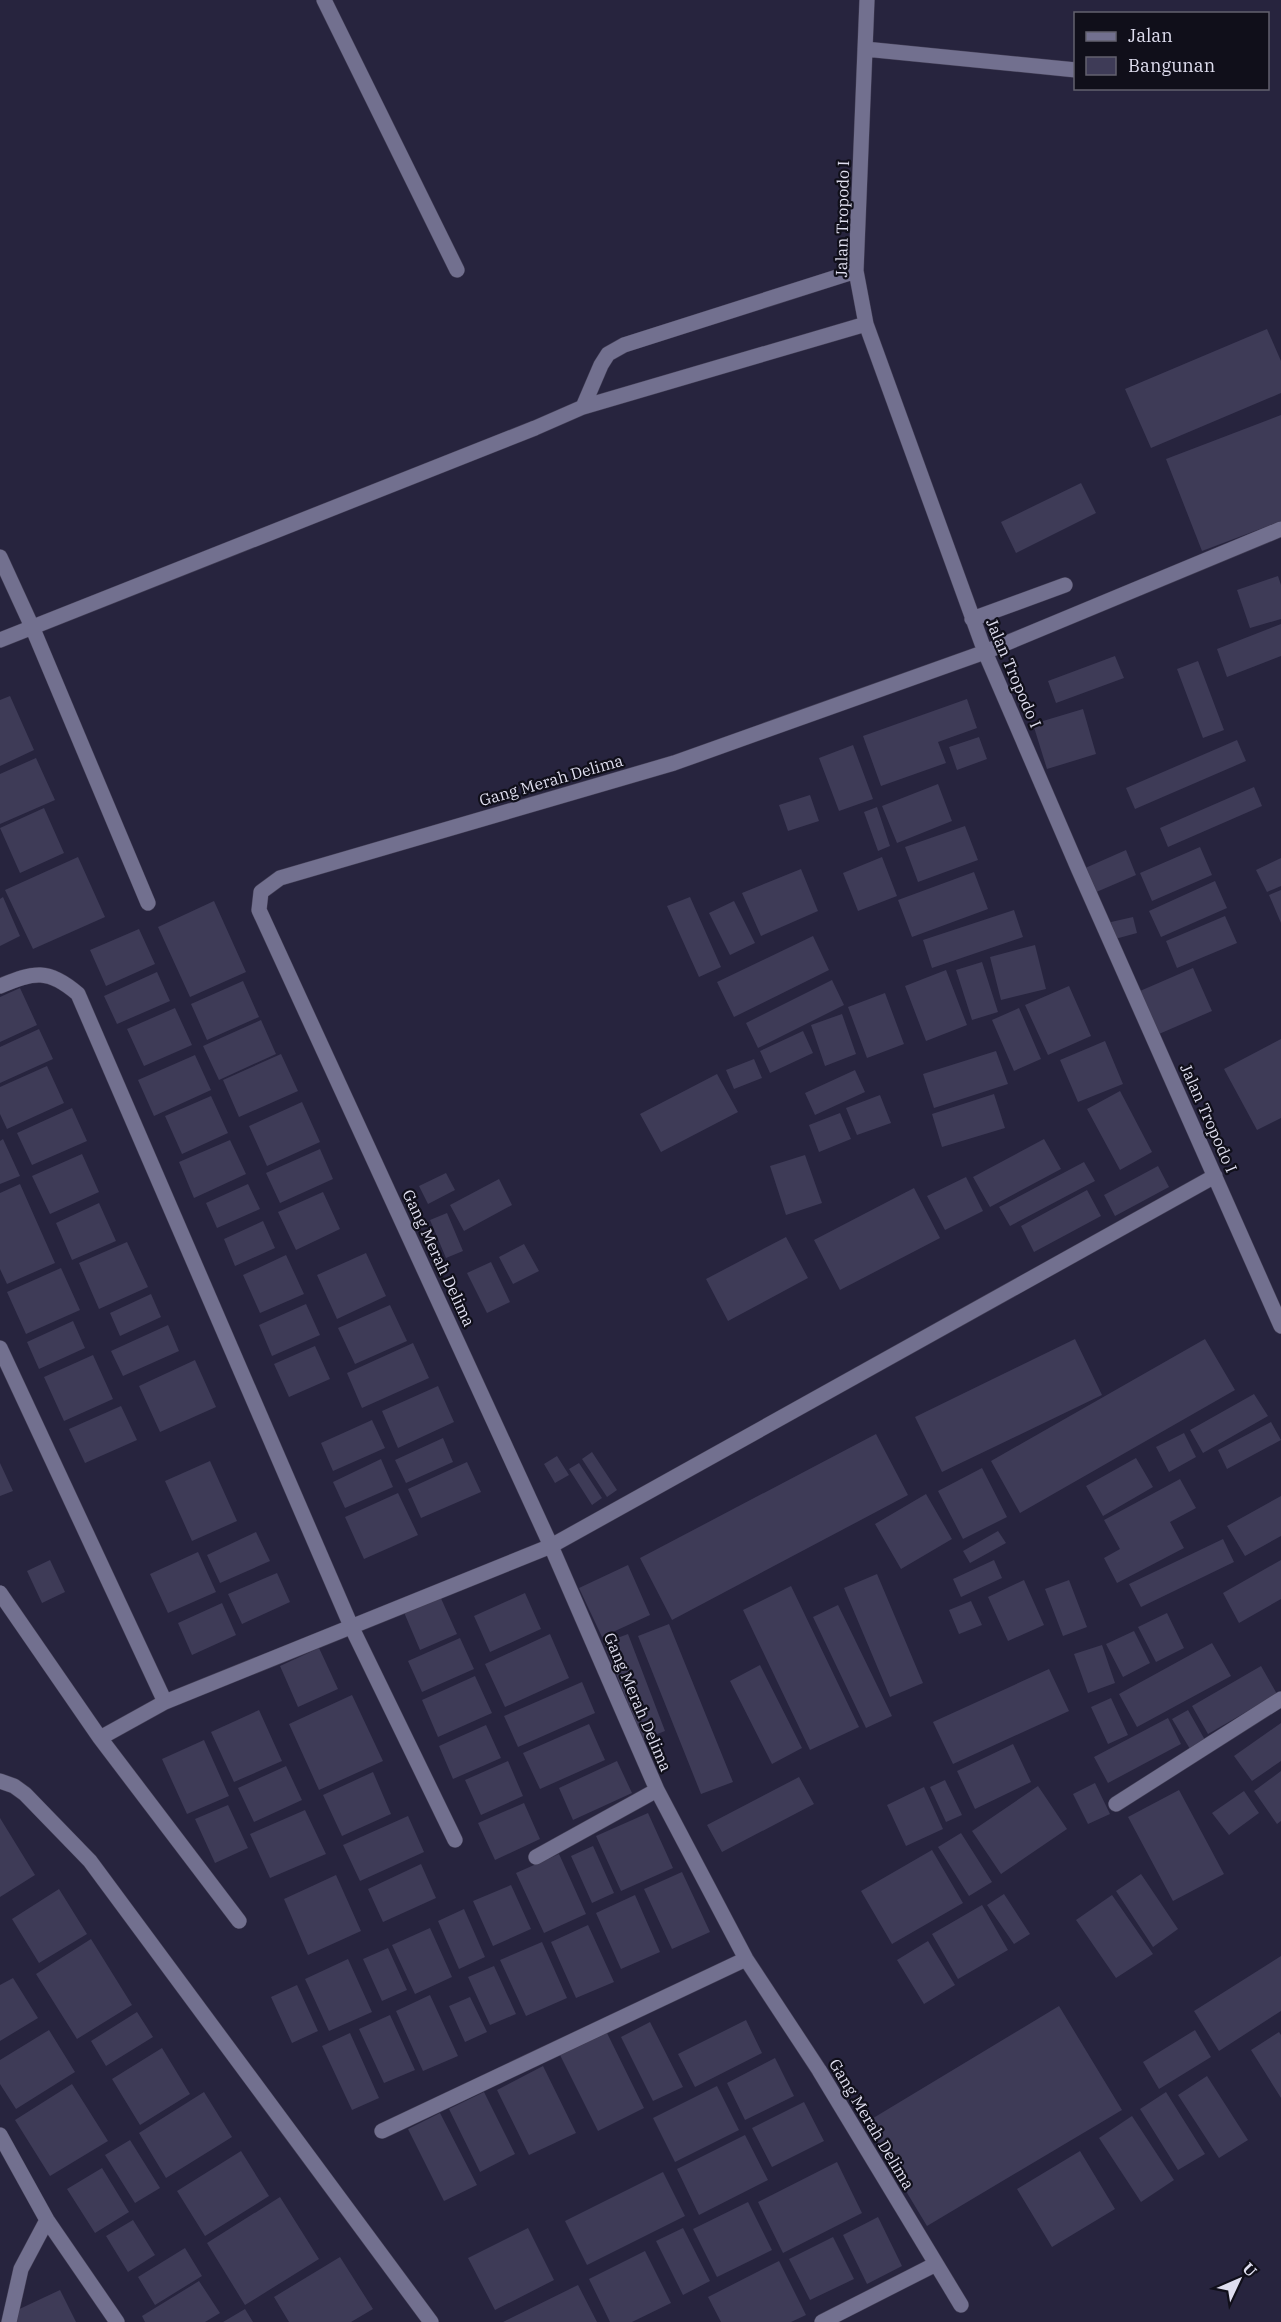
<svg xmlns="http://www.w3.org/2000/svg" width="1281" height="2322" font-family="'IBM Plex Serif',serif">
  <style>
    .building { fill: #3e3b57 }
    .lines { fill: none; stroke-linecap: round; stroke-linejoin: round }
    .minor-casing { stroke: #423e55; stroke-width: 16 }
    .minor { stroke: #72708f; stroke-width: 15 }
    .labels { text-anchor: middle; stroke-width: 4.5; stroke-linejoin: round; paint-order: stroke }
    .street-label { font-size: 16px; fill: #dfdeef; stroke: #100f1a }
  </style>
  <rect width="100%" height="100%" fill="#27243e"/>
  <path class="building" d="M 1267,329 L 1281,361 L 1281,393 L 1151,448 L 1125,389 Z
    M 1281,415 L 1281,521 L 1202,551 L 1166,459 Z
    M 1081,483 L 1096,513 L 1016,553 L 1001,522 Z
    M 1278,576 L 1281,585 L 1281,619 L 1250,628 L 1237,590 Z
    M 1281,624 L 1281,656 L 1227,677 L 1217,649 Z
    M 1115,656 L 1124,678 L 1056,703 L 1048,681 Z
    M 1198,661 L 1224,730 L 1203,738 L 1177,669 Z
    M 10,696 L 34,750 L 0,766 L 0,700 Z
    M 967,699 L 977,728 L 938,742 L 946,763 L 881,786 L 863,736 Z
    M 1083,709 L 1096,754 L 1047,769 L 1033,724 Z
    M 979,737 L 987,759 L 957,770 L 949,747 Z
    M 1237,740 L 1246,761 L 1135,809 L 1126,788 Z
    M 853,745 L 873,799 L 839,811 L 819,758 Z
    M 36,758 L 55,800 L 0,824 L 0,774 Z
    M 938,784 L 952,821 L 897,843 L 882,806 Z
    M 1254,787 L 1262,806 L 1168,847 L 1160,828 Z
    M 810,795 L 819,821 L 788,831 L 779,805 Z
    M 877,807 L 890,846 L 878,851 L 864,812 Z
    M 44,808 L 64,853 L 20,873 L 0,828 Z
    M 965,826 L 978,860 L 918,882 L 905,847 Z
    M 1200,847 L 1212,875 L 1152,901 L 1140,873 Z
    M 1126,850 L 1136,875 L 1094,893 L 1083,869 Z
    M 78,857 L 105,917 L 33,949 L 5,890 Z
    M 882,857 L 897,896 L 858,911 L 843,873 Z
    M 1281,858 L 1281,886 L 1267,892 L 1256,870 Z
    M 801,869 L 818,911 L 761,936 L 742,893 Z
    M 974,872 L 988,909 L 912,937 L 898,900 Z
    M 1215,881 L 1227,908 L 1161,937 L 1149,911 Z
    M 1281,890 L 1281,923 L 1269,895 Z
    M 3,897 L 20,936 L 0,946 L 0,899 Z
    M 690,897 L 721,967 L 699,977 L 667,906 Z
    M 214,901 L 246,972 L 190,997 L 158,927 Z
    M 734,901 L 755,943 L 730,955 L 709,913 Z
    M 1014,910 L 1023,937 L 932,968 L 923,940 Z
    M 1225,916 L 1237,943 L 1177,968 L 1166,941 Z
    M 1133,917 L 1137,933 L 1115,939 L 1111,922 Z
    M 139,929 L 155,964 L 106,986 L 90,950 Z
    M 813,936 L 829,970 L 734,1017 L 717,982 Z
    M 1035,945 L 1046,989 L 1001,1000 L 990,957 Z
    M 982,962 L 998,1012 L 972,1020 L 956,970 Z
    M 1193,968 L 1212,1011 L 1159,1034 L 1140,991 Z
    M 946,970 L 967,1025 L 926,1041 L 905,986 Z
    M 157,972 L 170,1001 L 117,1024 L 104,996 Z
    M 832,980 L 844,1005 L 758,1048 L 746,1023 Z
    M 243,981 L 259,1017 L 207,1040 L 191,1004 Z
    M 1069,986 L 1091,1036 L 1048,1055 L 1025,1005 Z
    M 20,988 L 37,1025 L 0,1042 L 0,997 Z
    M 885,993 L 904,1044 L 867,1058 L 848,1007 Z
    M 175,1008 L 192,1045 L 144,1066 L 127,1029 Z
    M 1019,1008 L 1041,1059 L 1014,1071 L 992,1020 Z
    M 842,1014 L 856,1054 L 825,1066 L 811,1025 Z
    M 261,1020 L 276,1054 L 219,1080 L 203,1046 Z
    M 39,1029 L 53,1059 L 0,1083 L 0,1047 Z
    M 803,1031 L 813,1053 L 770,1073 L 760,1051 Z
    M 1281,1039 L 1281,1118 L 1257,1130 L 1224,1069 Z
    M 1105,1041 L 1123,1084 L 1078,1102 L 1060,1060 Z
    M 996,1051 L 1008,1084 L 934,1108 L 923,1074 Z
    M 281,1054 L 298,1091 L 239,1117 L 223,1080 Z
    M 195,1055 L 211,1090 L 154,1116 L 138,1080 Z
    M 754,1059 L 762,1078 L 734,1089 L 726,1070 Z
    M 47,1066 L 64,1103 L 7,1129 L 0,1114 L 0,1087 Z
    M 855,1070 L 865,1092 L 815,1115 L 805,1093 Z
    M 717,1074 L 738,1112 L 661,1152 L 640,1114 Z
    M 1120,1091 L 1152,1152 L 1120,1170 L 1087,1109 Z
    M 994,1094 L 1005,1128 L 942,1147 L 932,1114 Z
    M 880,1095 L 891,1123 L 857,1135 L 846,1108 Z
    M 211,1096 L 228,1133 L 182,1154 L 165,1116 Z
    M 302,1102 L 320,1142 L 267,1166 L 249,1126 Z
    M 72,1108 L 87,1141 L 32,1165 L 17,1133 Z
    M 840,1113 L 851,1139 L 819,1152 L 809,1125 Z
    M 3,1139 L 20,1176 L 0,1184 L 0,1141 Z
    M 1044,1139 L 1061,1169 L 990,1207 L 973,1177 Z
    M 230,1140 L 246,1174 L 194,1198 L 179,1162 Z
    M 320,1149 L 333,1179 L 280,1203 L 266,1173 Z
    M 82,1154 L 99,1192 L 50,1214 L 32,1176 Z
    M 805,1155 L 822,1203 L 786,1215 L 770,1166 Z
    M 1084,1162 L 1095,1181 L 1010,1226 L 999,1207 Z
    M 1158,1166 L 1169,1187 L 1115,1216 L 1104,1195 Z
    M 446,1173 L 455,1190 L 428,1204 L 419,1186 Z
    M 966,1177 L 983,1211 L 945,1230 L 927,1196 Z
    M 499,1179 L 512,1205 L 464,1231 L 450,1205 Z
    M 20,1184 L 55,1263 L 7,1284 L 0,1269 L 0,1193 Z
    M 248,1184 L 260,1209 L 217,1228 L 206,1203 Z
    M 914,1188 L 940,1238 L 840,1290 L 814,1240 Z
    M 1087,1190 L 1101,1216 L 1034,1252 L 1021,1226 Z
    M 323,1192 L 340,1229 L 296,1250 L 278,1212 Z
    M 99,1203 L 116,1241 L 72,1260 L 56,1223 Z
    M 447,1213 L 463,1251 L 446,1258 L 430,1220 Z
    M 263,1221 L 275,1248 L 235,1266 L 224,1239 Z
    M 786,1237 L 808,1278 L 728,1321 L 706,1279 Z
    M 127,1242 L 148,1287 L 99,1309 L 79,1263 Z
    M 524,1244 L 539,1271 L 513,1284 L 499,1257 Z
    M 366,1253 L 386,1296 L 337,1319 L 317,1275 Z
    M 286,1255 L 304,1294 L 260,1313 L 243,1275 Z
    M 491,1262 L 510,1302 L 487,1313 L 467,1273 Z
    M 61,1268 L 80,1310 L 26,1334 L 7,1292 Z
    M 151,1294 L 161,1317 L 120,1336 L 110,1313 Z
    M 306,1304 L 320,1335 L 272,1356 L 259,1325 Z
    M 390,1305 L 407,1341 L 355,1364 L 338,1328 Z
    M 73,1321 L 85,1348 L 39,1369 L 27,1342 Z
    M 168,1325 L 179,1351 L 123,1376 L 111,1351 Z
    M 1075,1339 L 1102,1395 L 942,1472 L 915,1417 Z
    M 1205,1339 L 1235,1390 L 1020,1513 L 991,1461 Z
    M 413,1343 L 429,1378 L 362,1408 L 347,1373 Z
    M 315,1346 L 330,1379 L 289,1397 L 274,1364 Z
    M 93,1355 L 113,1399 L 64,1421 L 44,1377 Z
    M 195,1360 L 216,1407 L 160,1432 L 139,1386 Z
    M 438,1386 L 454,1422 L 398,1448 L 382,1411 Z
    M 1254,1394 L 1268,1416 L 1203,1453 L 1190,1430 Z
    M 121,1406 L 137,1440 L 85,1463 L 69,1429 Z
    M 372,1420 L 385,1448 L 333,1471 L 321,1443 Z
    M 1271,1422 L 1281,1440 L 1227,1469 L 1218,1450 Z
    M 1184,1433 L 1196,1457 L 1169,1472 L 1156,1447 Z
    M 876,1434 L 908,1495 L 672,1620 L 640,1558 Z
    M 443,1438 L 453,1462 L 406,1483 L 395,1460 Z
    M 592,1452 L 617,1490 L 607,1497 L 582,1459 Z
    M 557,1456 L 569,1475 L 555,1483 L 544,1464 Z
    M 1136,1458 L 1153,1487 L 1103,1516 L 1086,1486 Z
    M 381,1459 L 393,1487 L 345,1508 L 333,1482 Z
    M 210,1461 L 237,1521 L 192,1541 L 165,1481 Z
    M 467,1462 L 481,1492 L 421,1518 L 408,1489 Z
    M 0,1463 L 13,1491 L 0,1496 Z
    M 579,1463 L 602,1498 L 592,1505 L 569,1469 Z
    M 982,1468 L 1007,1517 L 963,1539 L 938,1491 Z
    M 1180,1479 L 1196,1508 L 1170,1522 L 1184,1548 L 1117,1583 L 1104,1558 L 1120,1549 L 1104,1520 Z
    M 398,1493 L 418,1535 L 364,1559 L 345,1517 Z
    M 926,1494 L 952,1539 L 901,1569 L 875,1524 Z
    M 1281,1496 L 1281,1536 L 1245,1556 L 1227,1526 Z
    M 998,1531 L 1006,1543 L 970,1563 L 963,1551 Z
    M 256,1532 L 270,1561 L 220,1583 L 207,1555 Z
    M 1223,1539 L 1234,1562 L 1141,1607 L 1129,1584 Z
    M 198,1552 L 216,1592 L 168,1613 L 150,1574 Z
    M 50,1560 L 65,1592 L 42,1603 L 27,1571 Z
    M 994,1560 L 1002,1578 L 961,1597 L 953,1579 Z
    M 1281,1560 L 1281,1599 L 1239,1623 L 1223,1593 Z
    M 628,1565 L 650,1615 L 602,1637 L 579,1588 Z
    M 277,1573 L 290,1602 L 242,1624 L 228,1594 Z
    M 877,1574 L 923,1683 L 890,1697 L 844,1588 Z
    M 1024,1580 L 1044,1625 L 1008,1641 L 988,1597 Z
    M 1069,1580 L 1087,1627 L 1063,1636 L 1045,1589 Z
    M 791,1586 L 859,1727 L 810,1750 L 743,1610 Z
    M 525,1593 L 541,1629 L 490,1652 L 474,1616 Z
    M 439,1594 L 457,1634 L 420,1650 L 403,1610 Z
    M 971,1601 L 982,1625 L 959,1634 L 949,1610 Z
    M 222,1603 L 236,1635 L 192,1655 L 178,1623 Z
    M 838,1605 L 892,1716 L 866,1728 L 813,1617 Z
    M 1167,1613 L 1184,1648 L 1156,1662 L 1138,1627 Z
    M 669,1624 L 733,1782 L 701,1794 L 638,1636 Z
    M 1134,1631 L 1150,1663 L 1123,1677 L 1106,1644 Z
    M 550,1634 L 569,1678 L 505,1707 L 485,1664 Z
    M 628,1634 L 665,1731 L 642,1740 L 604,1643 Z
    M 460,1638 L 474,1669 L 422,1692 L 408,1661 Z
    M 1212,1643 L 1231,1676 L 1137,1727 L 1119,1694 Z
    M 1102,1645 L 1115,1683 L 1088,1693 L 1074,1654 Z
    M 319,1648 L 338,1689 L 298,1707 L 280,1666 Z
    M 760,1665 L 802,1748 L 772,1764 L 730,1681 Z
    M 1261,1666 L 1277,1694 L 1208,1734 L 1192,1706 Z
    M 1049,1669 L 1069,1711 L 953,1764 L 933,1722 Z
    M 475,1676 L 492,1713 L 438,1737 L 422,1700 Z
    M 582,1682 L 595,1713 L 518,1747 L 504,1716 Z
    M 352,1695 L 383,1761 L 319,1790 L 289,1724 Z
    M 1111,1698 L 1128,1735 L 1108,1744 L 1091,1707 Z
    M 259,1710 L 282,1761 L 234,1782 L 211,1732 Z
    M 1188,1710 L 1205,1740 L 1190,1749 L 1172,1719 Z
    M 1168,1718 L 1181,1744 L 1108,1783 L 1094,1757 Z
    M 1281,1723 L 1281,1761 L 1252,1781 L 1234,1756 Z
    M 589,1724 L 605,1760 L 540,1789 L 523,1753 Z
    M 486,1725 L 501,1758 L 453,1779 L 439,1746 Z
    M 204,1740 L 229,1796 L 187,1814 L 162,1759 Z
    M 1013,1744 L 1031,1782 L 975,1809 L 957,1771 Z
    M 508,1761 L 523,1796 L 481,1815 L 465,1780 Z
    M 617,1761 L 632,1793 L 573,1820 L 559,1788 Z
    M 286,1766 L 302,1800 L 254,1822 L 238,1788 Z
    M 1281,1771 L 1281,1821 L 1277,1824 L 1254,1791 Z
    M 373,1772 L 391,1814 L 342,1836 L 323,1795 Z
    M 799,1777 L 814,1804 L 722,1852 L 707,1825 Z
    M 945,1780 L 962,1815 L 946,1822 L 930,1787 Z
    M 1095,1783 L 1110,1814 L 1088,1824 L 1073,1794 Z
    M 1038,1786 L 1067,1829 L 1001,1874 L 972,1831 Z
    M 924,1787 L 943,1829 L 906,1846 L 887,1805 Z
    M 1179,1790 L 1224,1874 L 1173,1901 L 1128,1817 Z
    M 1244,1791 L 1259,1813 L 1229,1835 L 1212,1813 Z
    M 524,1803 L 540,1839 L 495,1860 L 478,1823 Z
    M 228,1805 L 248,1848 L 215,1863 L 195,1819 Z
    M 305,1810 L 326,1854 L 270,1878 L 250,1834 Z
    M 648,1813 L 673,1868 L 621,1891 L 596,1836 Z
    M 408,1816 L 424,1852 L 360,1881 L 343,1845 Z
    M 0,1818 L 35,1875 L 0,1897 Z
    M 961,1833 L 992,1882 L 969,1896 L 938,1847 Z
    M 593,1846 L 614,1893 L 592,1903 L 571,1856 Z
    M 932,1850 L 963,1903 L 892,1944 L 861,1891 Z
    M 559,1854 L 586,1914 L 544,1933 L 516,1873 Z
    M 421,1864 L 436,1898 L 383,1922 L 368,1889 Z
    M 682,1872 L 710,1932 L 672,1949 L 644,1889 Z
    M 1141,1874 L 1178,1929 L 1153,1947 L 1116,1891 Z
    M 336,1875 L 361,1931 L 308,1955 L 284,1899 Z
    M 511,1885 L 531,1929 L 493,1946 L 473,1901 Z
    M 59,1889 L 87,1934 L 39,1963 L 12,1919 Z
    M 1004,1894 L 1030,1934 L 1014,1944 L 987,1905 Z
    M 635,1895 L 660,1952 L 621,1969 L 596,1913 Z
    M 1112,1895 L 1153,1954 L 1116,1978 L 1076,1920 Z
    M 982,1905 L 1008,1950 L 958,1979 L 932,1934 Z
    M 464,1909 L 485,1957 L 459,1969 L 438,1921 Z
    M 588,1925 L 614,1982 L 576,1998 L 551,1942 Z
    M 430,1928 L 452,1977 L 415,1994 L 392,1945 Z
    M 91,1939 L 132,2005 L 77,2039 L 36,1974 Z
    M 928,1941 L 955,1985 L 924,2004 L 897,1960 Z
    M 542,1942 L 567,1998 L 526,2016 L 500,1960 Z
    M 388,1948 L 407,1990 L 382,2001 L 363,1959 Z
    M 1281,1956 L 1281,2011 L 1219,2051 L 1194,2011 Z
    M 348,1959 L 372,2012 L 329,2031 L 305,1979 Z
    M 494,1966 L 516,2014 L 490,2025 L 468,1977 Z
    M 13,1978 L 38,2018 L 0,2041 L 0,1985 Z
    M 297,1985 L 318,2031 L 292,2043 L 271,1997 Z
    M 430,1995 L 458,2056 L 423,2071 L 396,2011 Z
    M 470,1997 L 487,2032 L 465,2042 L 449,2006 Z
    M 1059,2006 L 1122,2110 L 927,2226 L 865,2123 Z
    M 137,2012 L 153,2037 L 106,2066 L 91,2041 Z
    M 390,2015 L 415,2070 L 384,2083 L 359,2029 Z
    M 746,2020 L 762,2053 L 695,2087 L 678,2054 Z
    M 650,2022 L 683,2087 L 653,2101 L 621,2037 Z
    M 49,2030 L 75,2072 L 16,2109 L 0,2084 L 0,2060 Z
    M 1195,2030 L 1211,2057 L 1159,2089 L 1143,2062 Z
    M 1279,2032 L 1281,2035 L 1281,2098 L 1251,2050 Z
    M 350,2033 L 379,2098 L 352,2110 L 322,2046 Z
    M 607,2033 L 644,2108 L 598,2131 L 560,2055 Z
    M 162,2048 L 190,2094 L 140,2125 L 112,2079 Z
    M 775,2058 L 794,2096 L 745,2120 L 727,2083 Z
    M 543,2066 L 576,2133 L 529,2155 L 497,2090 Z
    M 1207,2076 L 1248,2140 L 1219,2158 L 1178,2095 Z
    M 72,2084 L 108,2141 L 50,2176 L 15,2120 Z
    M 717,2086 L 739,2130 L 675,2162 L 653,2118 Z
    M 204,2092 L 232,2137 L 166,2178 L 139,2133 Z
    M 484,2092 L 515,2154 L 480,2172 L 449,2109 Z
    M 1166,2092 L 1205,2154 L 1178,2170 L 1140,2109 Z
    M 804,2102 L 824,2141 L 772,2167 L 752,2128 Z
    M 440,2113 L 477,2185 L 444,2201 L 408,2129 Z
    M 1132,2116 L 1174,2180 L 1141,2202 L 1099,2138 Z
    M 745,2135 L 768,2180 L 699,2215 L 677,2169 Z
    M 130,2140 L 160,2188 L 135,2203 L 105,2155 Z
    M 241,2151 L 269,2196 L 205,2236 L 177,2191 Z
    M 1080,2151 L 1115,2209 L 1052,2247 L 1017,2189 Z
    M 837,2162 L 862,2213 L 783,2253 L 758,2202 Z
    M 102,2168 L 129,2212 L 95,2233 L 67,2189 Z
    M 663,2172 L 685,2216 L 587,2265 L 565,2221 Z
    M 280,2197 L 319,2259 L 245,2305 L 207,2243 Z
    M 748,2202 L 772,2250 L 717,2277 L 693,2229 Z
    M 878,2217 L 902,2266 L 867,2284 L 843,2235 Z
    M 133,2220 L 155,2255 L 128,2272 L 106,2236 Z
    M 528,2228 L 554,2280 L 495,2310 L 468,2258 Z
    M 683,2228 L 710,2281 L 683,2295 L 656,2241 Z
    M 833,2237 L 854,2279 L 810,2300 L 789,2259 Z
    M 185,2248 L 202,2276 L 155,2305 L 138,2277 Z
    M 645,2251 L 671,2303 L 632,2322 L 610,2322 L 589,2279 Z
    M 340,2257 L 373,2309 L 351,2322 L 289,2322 L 274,2297 Z
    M 779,2261 L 806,2315 L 791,2322 L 721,2322 L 708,2297 Z
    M 199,2281 L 220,2313 L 205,2322 L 145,2322 L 142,2316 Z
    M 578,2285 L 597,2322 L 503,2322 Z
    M 60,2290 L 76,2322 L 17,2322 L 13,2312 Z
    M 245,2309 L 253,2322 L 223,2322 Z"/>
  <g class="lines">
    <g class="minor-casing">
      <path id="minor" d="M 324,0 L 457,270
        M 867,0 L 856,271 L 866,324 L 985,652 L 1078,868 L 1281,1326
        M 865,49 L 1076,70
        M 583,407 L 601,365 L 608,354 L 624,345 L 856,271
        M 0,557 L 33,629 L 148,903
        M 972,619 L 1065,585
        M 0,640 L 535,428 L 583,407 L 866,324
        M 0,986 C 34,972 48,968 78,994 L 351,1626 L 455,1840
        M 0,1348 L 165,1702
        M 0,1593 L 100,1738 L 165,1702 L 551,1546 L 1215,1176
        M 100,1738 L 239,1921
        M 0,1781 L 14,1786 L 25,1794 L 90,1861 L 431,2322
        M 1116,1804 L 1281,1699
        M 536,1857 L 657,1790
        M 382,2131 L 746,1959
        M 0,2135 L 47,2220 L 117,2322
        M 961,2305 L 819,2070 L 746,1959 L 657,1790 L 551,1546 L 259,910 L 261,892 L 280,878 L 674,763 L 985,652 L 1281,529
        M 9,2322 L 21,2269 L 47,2220
        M 822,2322 L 936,2264"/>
    </g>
    <use href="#minor" class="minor"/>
  </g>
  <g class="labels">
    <g class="street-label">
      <text transform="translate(842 219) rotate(-89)" y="6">Jalan Tropodo I</text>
      <text transform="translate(1014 673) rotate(67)" y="6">Jalan Tropodo I</text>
      <text transform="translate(551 780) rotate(-16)" y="6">Gang Merah Delima</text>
      <text transform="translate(1209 1118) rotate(66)" y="6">Jalan Tropodo I</text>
      <text transform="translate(439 1258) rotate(65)" y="6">Gang Merah Delima</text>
      <text transform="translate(638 1702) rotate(67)" y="6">Gang Merah Delima</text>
      <text transform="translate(872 2124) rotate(59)" y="6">Gang Merah Delima</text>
    </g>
  </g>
  <rect x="1074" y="12" width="195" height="78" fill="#100f1a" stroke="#63626f" stroke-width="1.5"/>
  <rect x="1086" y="32" width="30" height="9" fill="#72708f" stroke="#63626f" stroke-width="1.5"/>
  <text x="1128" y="42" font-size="18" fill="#dfdeef">Jalan</text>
  <rect x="1086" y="57" width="30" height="18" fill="#3e3b57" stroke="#63626f" stroke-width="1.5"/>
  <text x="1128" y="72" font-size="18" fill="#dfdeef">Bangunan</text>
  <g transform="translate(1239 2280) rotate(46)" stroke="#100f1a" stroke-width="4.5" paint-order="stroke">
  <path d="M0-4.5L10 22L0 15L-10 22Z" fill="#dfdeef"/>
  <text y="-9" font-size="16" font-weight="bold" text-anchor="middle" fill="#dfdeef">U</text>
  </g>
</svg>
